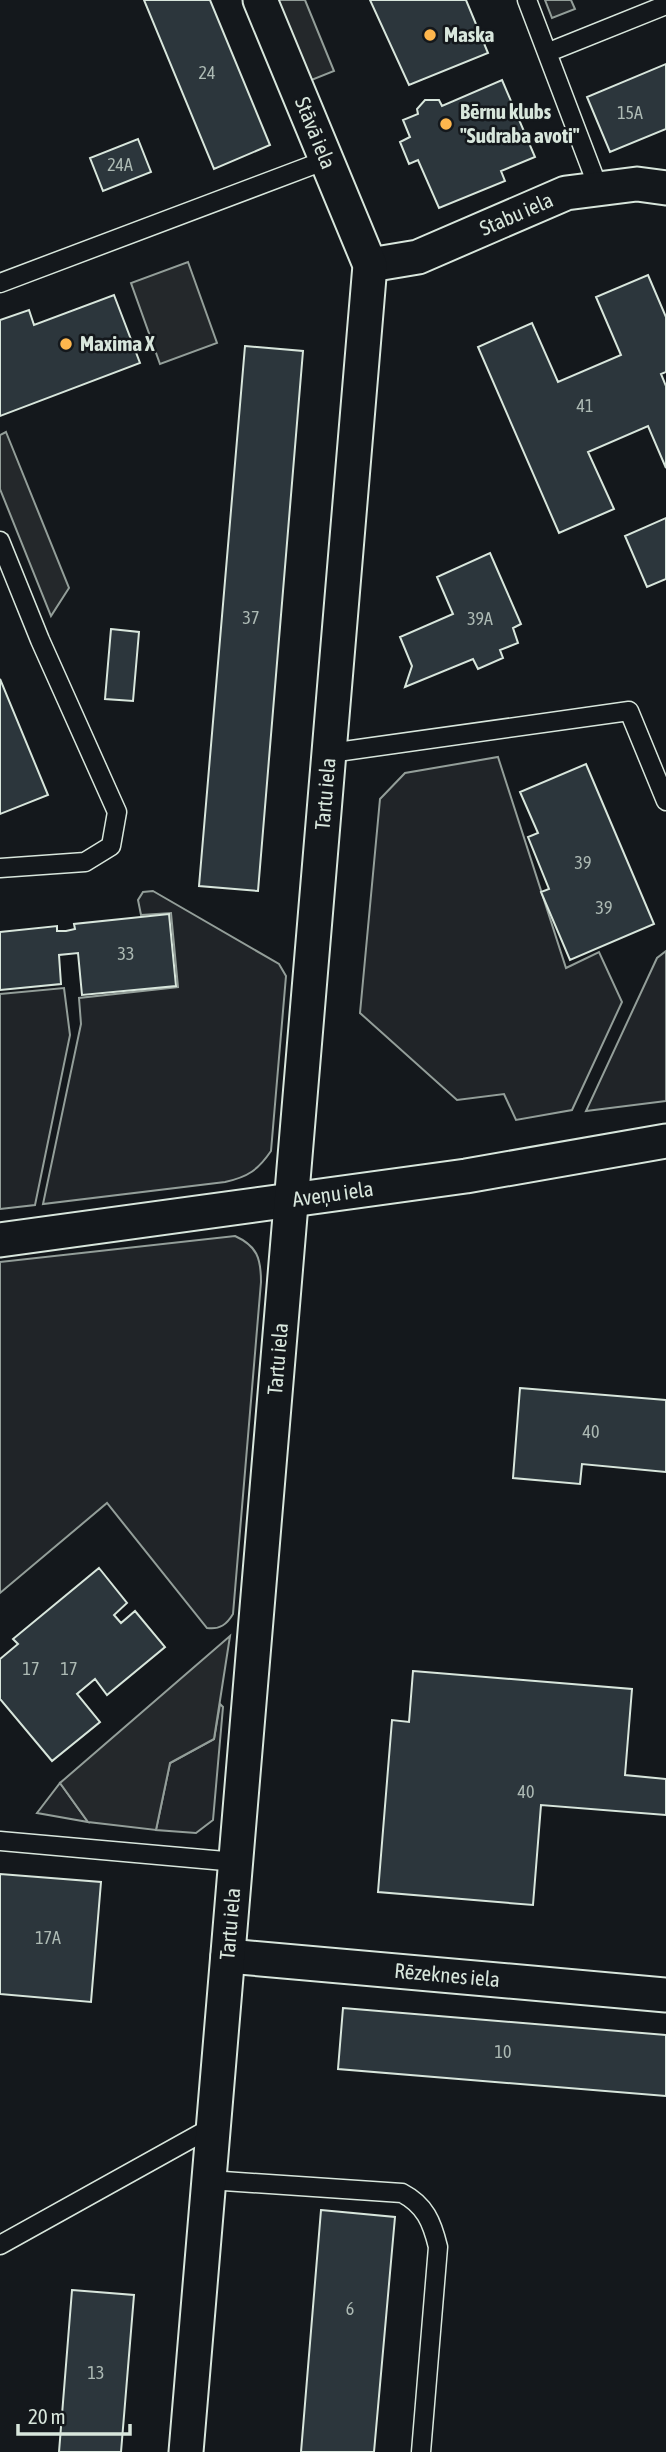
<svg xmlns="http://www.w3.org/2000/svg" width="666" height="2452" font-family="'Asap Condensed',sans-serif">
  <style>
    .green { fill: #202428; stroke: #939e99; stroke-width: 2 }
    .parking { fill: #24282b; stroke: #939e99; stroke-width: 2 }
    .building { fill: #2c363c; stroke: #d8e6dc; stroke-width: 2 }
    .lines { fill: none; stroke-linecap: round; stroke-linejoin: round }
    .service-casing { stroke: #d8e6dc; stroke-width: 21 }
    .minor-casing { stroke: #d8e6dc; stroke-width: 37 }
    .service { stroke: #14181c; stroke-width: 18 }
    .minor { stroke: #14181c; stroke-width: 33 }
    .poi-dot { fill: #ffb74d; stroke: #14181c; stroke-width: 2.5 }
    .labels { text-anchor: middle; stroke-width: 5; stroke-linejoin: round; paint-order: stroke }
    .number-label { font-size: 18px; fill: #adbab4 }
    .poi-label { font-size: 21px; font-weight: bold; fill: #d8e6dc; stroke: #14181c; text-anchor: start }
    .street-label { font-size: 21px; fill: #d8e6dc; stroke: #14181c }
  </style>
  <rect width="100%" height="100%" fill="#14181c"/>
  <path class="green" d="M 498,757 L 566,968 L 599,952 L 622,1002 L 572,1110 L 516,1120 L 504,1094 L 457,1100 L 360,1013 L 380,799 L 405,773 Z
    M 153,891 L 279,964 L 286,976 L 271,1151 C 258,1170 248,1177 225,1182 L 43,1204 L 81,1024 L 79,998 L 178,987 L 171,913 L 141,915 L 138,900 L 143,892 Z
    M 666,951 L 666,1101 L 586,1111 L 657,958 Z
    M 64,988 L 70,1035 L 35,1205 L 0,1209 L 0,994 Z
    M 235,1236 C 257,1246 261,1258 261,1282 L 233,1614 C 227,1624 220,1630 207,1628 L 107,1503 L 0,1593 L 0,1262 Z
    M 220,1704 L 223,1707 L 213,1820 L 196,1833 L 156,1830 L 170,1763 L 214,1739 Z
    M 60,1783 L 88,1822 L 37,1813 Z"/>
  <path class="parking" d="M 277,0 L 305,0 L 334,71 L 309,81 Z
    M 545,0 L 571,0 L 575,9 L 552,18 Z
    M 188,262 L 217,343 L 160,364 L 131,283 Z
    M 6,432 L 69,588 L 51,616 L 0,489 L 0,435 Z
    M 230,1636 L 214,1739 L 170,1763 L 156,1830 L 88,1822 L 60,1783 Z"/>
  <path class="building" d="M 144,0 L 210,0 L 270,145 L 214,169 Z
    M 370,0 L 466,0 L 488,53 L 409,85 Z
    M 666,64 L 666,129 L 610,152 L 587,97 Z
    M 502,80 L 535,157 L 501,171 L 505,181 L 439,208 L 418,160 L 409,164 L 400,142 L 410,137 L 403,120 L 418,114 L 417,109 L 425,100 L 439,100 L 442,106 Z
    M 138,139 L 151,172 L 103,191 L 90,158 Z
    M 648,275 L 666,317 L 666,372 L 661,374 L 666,386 L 666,468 L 648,426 L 588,452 L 614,509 L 559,533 L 478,347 L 532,323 L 558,382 L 621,355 L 596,297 Z
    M 114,295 L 140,363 L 0,416 L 0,320 L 29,310 L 34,325 Z
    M 245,346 L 303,351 L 258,891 L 199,886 Z
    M 666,518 L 666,579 L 647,587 L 625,536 Z
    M 490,553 L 521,624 L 513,628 L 518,643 L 500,650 L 503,658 L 478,669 L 473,659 L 405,687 L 412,666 L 400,637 L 453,614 L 437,577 Z
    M 111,629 L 139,632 L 133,701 L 105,699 Z
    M 0,679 L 48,795 L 0,814 Z
    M 586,764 L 654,924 L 570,960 L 541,892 L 549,889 L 528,837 L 538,833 L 520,792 Z
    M 169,914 L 176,986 L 82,995 L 78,953 L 59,955 L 61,984 L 0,990 L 0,932 L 57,926 L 57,931 L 66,931 L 75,929 L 74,924 Z
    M 520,1388 L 666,1400 L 666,1472 L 582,1464 L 580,1484 L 513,1478 Z
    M 99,1568 L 127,1603 L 114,1615 L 121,1623 L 135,1611 L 165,1647 L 107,1695 L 95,1679 L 77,1694 L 100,1722 L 52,1761 L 0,1699 L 0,1659 L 18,1644 L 13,1639 Z
    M 413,1671 L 632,1689 L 625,1775 L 666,1779 L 666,1815 L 541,1805 L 533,1905 L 378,1892 L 392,1720 L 409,1722 Z
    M 0,1874 L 101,1882 L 91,2002 L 0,1994 Z
    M 343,2008 L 666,2035 L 666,2096 L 338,2069 Z
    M 321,2210 L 395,2217 L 374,2452 L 301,2452 Z
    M 72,2290 L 134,2295 L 121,2452 L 59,2452 Z"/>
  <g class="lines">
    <g class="service-casing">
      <path id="service" d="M 527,0 L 598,187
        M 549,52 L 666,5
        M 0,283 L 326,160
        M 0,541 L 40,640 L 117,812 L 111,846 L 85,862 L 0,868
        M 330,753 L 629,711 L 666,801
        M 0,1841 L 236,1862
        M 209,2180 L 402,2193 C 425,2205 432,2222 438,2247 L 421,2452
        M 0,2245 L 214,2126"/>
    </g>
    <g class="minor-casing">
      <g id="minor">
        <path id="s1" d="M 370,265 L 418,257 L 566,193 L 637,184 L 666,188"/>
        <path id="s2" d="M 0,1240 L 466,1176 L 666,1141"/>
        <path id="s3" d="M 228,1956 L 666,1995"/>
        <path id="s4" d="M 186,2452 L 370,265 L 260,0"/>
      </g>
    </g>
    <use href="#service" class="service"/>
    <use href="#minor" class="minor"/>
  </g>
  <g class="poi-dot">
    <circle cx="430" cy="35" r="7"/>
    <circle cx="446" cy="124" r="7"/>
    <circle cx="66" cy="344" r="7"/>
  </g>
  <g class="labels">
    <g class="number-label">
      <text x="207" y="79">24</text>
      <text x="630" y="119">15A</text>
      <text x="120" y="171">24A</text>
      <text x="585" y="412">41</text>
      <text x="251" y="624">37</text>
      <text x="480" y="625">39A</text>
      <text x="583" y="869">39</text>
      <text x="604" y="914">39</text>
      <text x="126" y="960">33</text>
      <text x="591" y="1438">40</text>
      <text x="31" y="1675">17</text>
      <text x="69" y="1675">17</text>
      <text x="526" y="1798">40</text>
      <text x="48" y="1944">17A</text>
      <text x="503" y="2058">10</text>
      <text x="350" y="2315">6</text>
      <text x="96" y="2379">13</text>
    </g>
    <g class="poi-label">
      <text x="444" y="42">Maska</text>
      <text x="460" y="119">Bērnu klubs<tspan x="460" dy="24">"Sudraba avoti"</tspan></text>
      <text x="80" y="351">Maxima X</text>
    </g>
    <g class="street-label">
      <text transform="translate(315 133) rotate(68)" y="7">Stāvā iela</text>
      <text dy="7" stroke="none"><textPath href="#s1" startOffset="156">Stabu iela</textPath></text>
      <text dy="7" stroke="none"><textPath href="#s4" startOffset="1664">Tartu iela</textPath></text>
      <text dy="7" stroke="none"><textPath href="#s2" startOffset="336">Aveņu iela</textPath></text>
      <text dy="7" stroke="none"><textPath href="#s4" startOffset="1097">Tartu iela</textPath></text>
      <text dy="7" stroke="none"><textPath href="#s4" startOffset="530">Tartu iela</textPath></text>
      <text dy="7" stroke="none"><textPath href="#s3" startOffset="220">Rēzeknes iela</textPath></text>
    </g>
  </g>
  <path d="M18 2424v10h112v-10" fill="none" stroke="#d8e6dc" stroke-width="3.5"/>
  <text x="28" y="2424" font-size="21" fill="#d8e6dc" stroke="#14181c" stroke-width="5" paint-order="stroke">20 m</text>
</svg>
